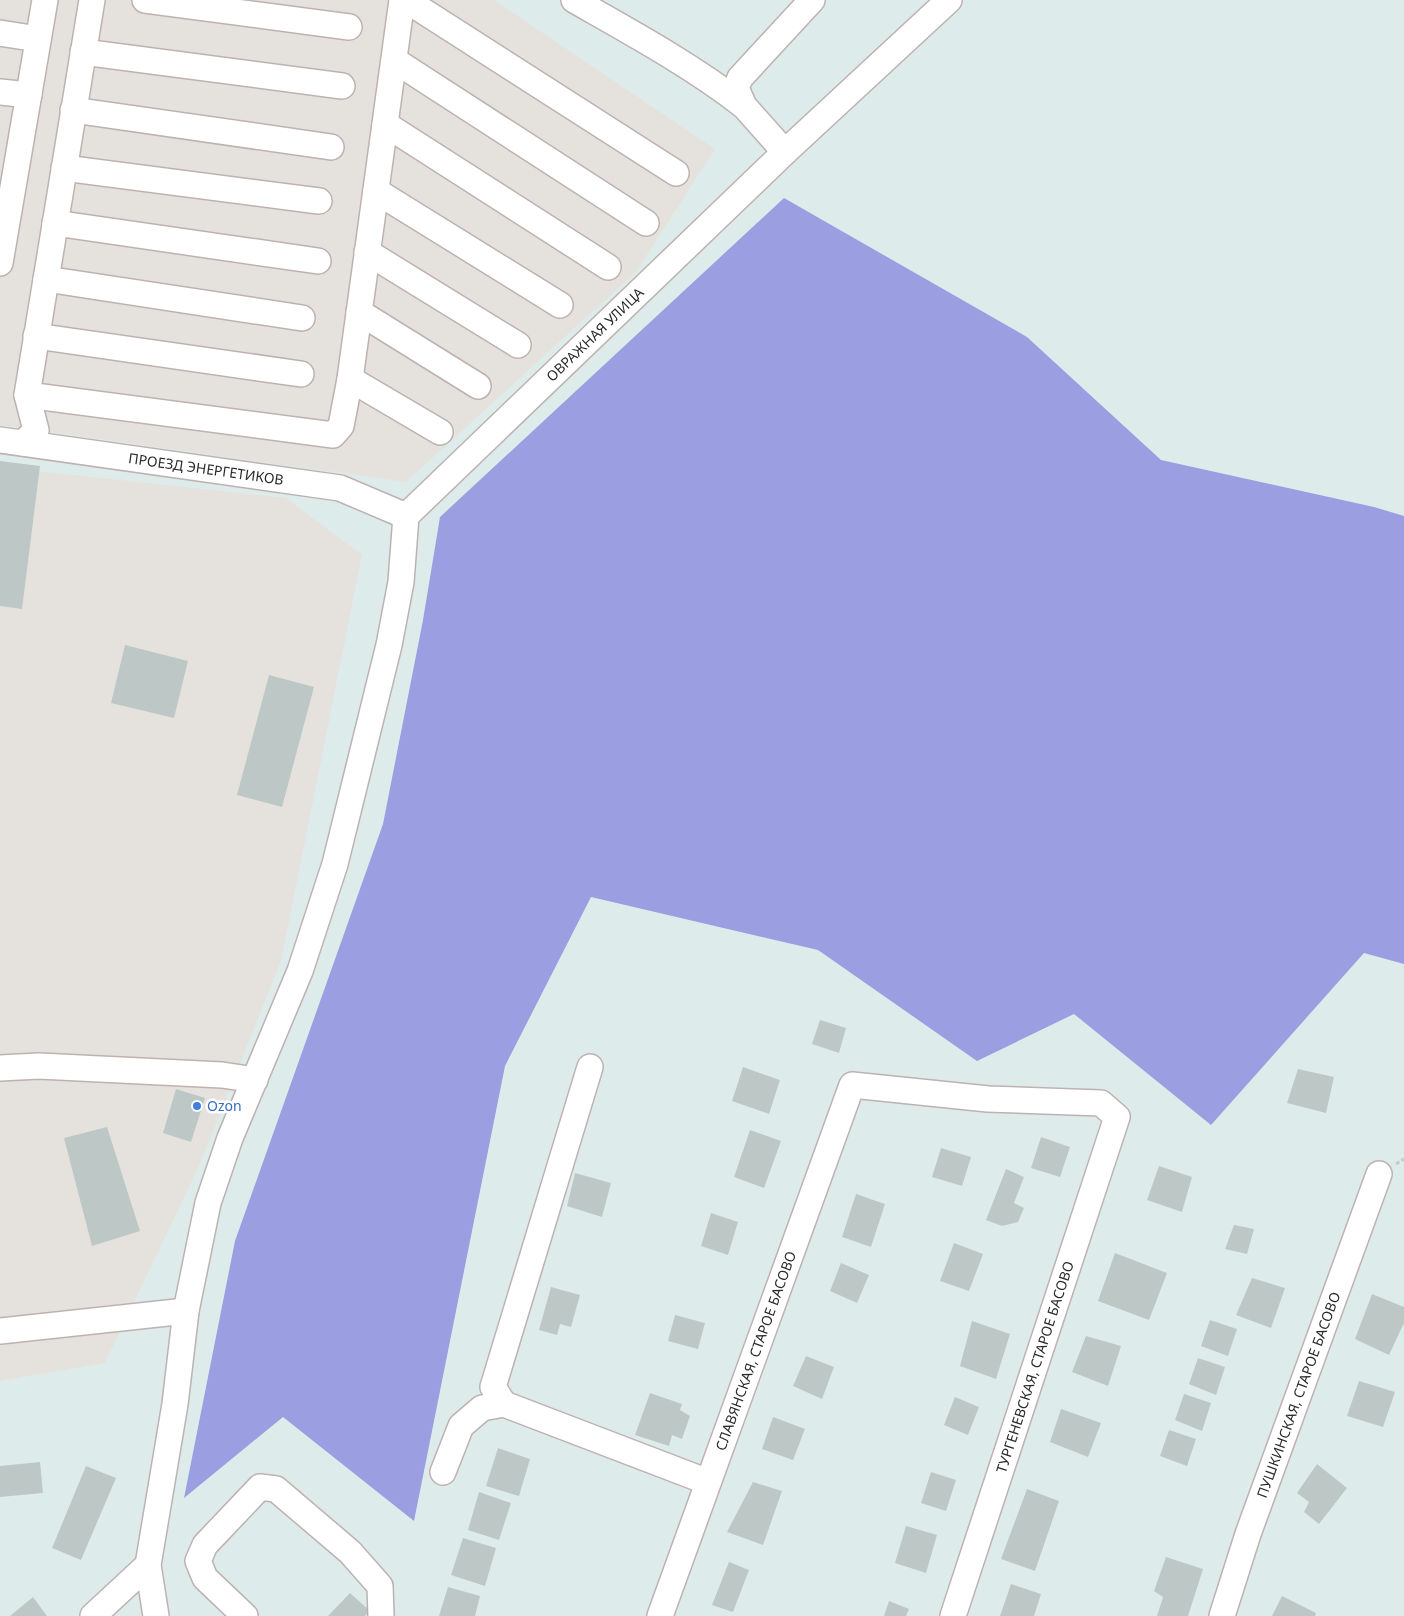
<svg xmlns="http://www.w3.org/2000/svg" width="1404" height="1616" font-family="'Noto Sans',sans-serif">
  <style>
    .industrial { fill: #e5e2dd }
    .green { fill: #9b9fe1 }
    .building { fill: #bdc8c6 }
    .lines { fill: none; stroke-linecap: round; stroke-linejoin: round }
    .minor-casing { stroke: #beb2b1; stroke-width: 28 }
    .path { stroke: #c8c8c8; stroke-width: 3; stroke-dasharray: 4 2.5; stroke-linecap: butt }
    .minor { stroke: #fff; stroke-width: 25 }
    .shop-dot { fill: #3f7fe0; stroke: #fff; stroke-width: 2 }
    .labels { text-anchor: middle; stroke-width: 5; stroke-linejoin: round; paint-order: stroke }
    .street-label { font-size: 14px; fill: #2b2b2b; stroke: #fff }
    .shop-label { font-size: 14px; fill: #366cbe; stroke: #fff; text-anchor: start }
  </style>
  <rect width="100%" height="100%" fill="#ddecea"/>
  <path class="industrial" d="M 0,0 L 494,0 L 715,149 L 636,272 L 406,482 L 0,425 Z
    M 0,467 L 286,498 L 362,555 L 281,961 L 200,1164 L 105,1363 L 0,1381 Z"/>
  <path class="green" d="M 784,198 L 1027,337 L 1161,460 L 1374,507 L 1404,516 L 1404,964 L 1364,953 L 1211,1125 L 1074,1014 L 977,1061 L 818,950 L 591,897 L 505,1066 L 414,1521 L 283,1417 L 184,1498 L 235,1241 L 383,824 L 423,620 L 440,517 Z"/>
  <path class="building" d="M 0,461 L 40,466 L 22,609 L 0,606 Z
    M 125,645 L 188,661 L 174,718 L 111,703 Z
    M 269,675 L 314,687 L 282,807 L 237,795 Z
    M 820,1020 L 846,1028 L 839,1053 L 812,1044 Z
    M 743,1067 L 780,1080 L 769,1114 L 732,1101 Z
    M 1298,1069 L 1334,1077 L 1326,1113 L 1287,1103 Z
    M 176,1089 L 205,1098 L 191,1142 L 163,1133 Z
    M 107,1127 L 140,1231 L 92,1246 L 64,1138 Z
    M 750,1130 L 781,1141 L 764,1188 L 734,1177 Z
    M 1041,1137 L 1070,1147 L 1060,1177 L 1031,1168 Z
    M 941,1148 L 971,1157 L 962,1186 L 932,1177 Z
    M 1159,1166 L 1192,1177 L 1182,1212 L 1147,1200 Z
    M 1006,1169 L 1024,1177 L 1014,1203 L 1024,1208 L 1018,1222 L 1002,1226 L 986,1220 Z
    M 575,1173 L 611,1183 L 602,1217 L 567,1206 Z
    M 856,1194 L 885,1204 L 871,1247 L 842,1237 Z
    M 711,1213 L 738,1222 L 728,1255 L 701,1246 Z
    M 1234,1225 L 1254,1229 L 1247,1254 L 1225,1249 Z
    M 954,1243 L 983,1254 L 969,1291 L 940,1281 Z
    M 1115,1253 L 1167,1273 L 1149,1320 L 1098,1301 Z
    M 841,1263 L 869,1275 L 857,1303 L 830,1291 Z
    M 1252,1278 L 1285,1288 L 1271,1328 L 1236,1315 Z
    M 551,1287 L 580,1295 L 571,1327 L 560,1324 L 557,1335 L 539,1330 Z
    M 1372,1294 L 1404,1307 L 1404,1323 L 1389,1355 L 1355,1339 Z
    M 675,1315 L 705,1323 L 698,1349 L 668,1341 Z
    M 1210,1320 L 1237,1329 L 1228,1356 L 1201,1346 Z
    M 972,1321 L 1010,1334 L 996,1379 L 960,1366 Z
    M 1086,1336 L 1121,1346 L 1108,1386 L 1072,1372 Z
    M 806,1356 L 834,1367 L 822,1399 L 793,1386 Z
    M 1198,1358 L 1225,1367 L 1216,1395 L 1189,1384 Z
    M 1359,1381 L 1395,1392 L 1383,1427 L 1347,1416 Z
    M 650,1393 L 682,1404 L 680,1410 L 690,1416 L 682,1439 L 672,1435 L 669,1446 L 635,1435 Z
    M 1184,1394 L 1211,1403 L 1202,1431 L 1175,1420 Z
    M 955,1397 L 979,1407 L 968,1435 L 944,1425 Z
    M 1061,1409 L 1101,1423 L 1088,1457 L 1050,1442 Z
    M 773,1417 L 805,1429 L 793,1460 L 762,1449 Z
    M 1169,1430 L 1196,1439 L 1187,1466 L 1160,1456 Z
    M 498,1448 L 530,1459 L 519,1496 L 486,1486 Z
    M 40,1462 L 43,1493 L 0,1497 L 0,1466 Z
    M 1317,1464 L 1347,1488 L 1319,1524 L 1304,1512 L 1309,1502 L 1297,1493 Z
    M 86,1466 L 116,1478 L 81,1560 L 52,1548 Z
    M 931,1472 L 956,1480 L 946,1511 L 921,1503 Z
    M 753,1482 L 782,1491 L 763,1545 L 727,1532 Z
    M 1027,1489 L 1059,1501 L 1035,1571 L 1001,1559 Z
    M 479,1492 L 511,1503 L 499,1540 L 468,1530 Z
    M 906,1526 L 937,1535 L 926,1573 L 895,1563 Z
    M 463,1538 L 496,1548 L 485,1586 L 451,1575 Z
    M 1166,1557 L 1203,1569 L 1188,1616 L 1157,1616 L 1163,1597 L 1154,1591 Z
    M 729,1562 L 749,1570 L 733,1612 L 712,1605 Z
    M 1011,1584 L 1041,1594 L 1034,1616 L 1000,1616 Z
    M 448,1587 L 480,1596 L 475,1616 L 439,1616 Z
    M 350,1593 L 370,1611 L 365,1616 L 328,1616 Z
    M 1282,1596 L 1316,1613 L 1315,1616 L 1272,1616 Z
    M 33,1597 L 47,1616 L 10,1616 Z
    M 889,1601 L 909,1609 L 906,1616 L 884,1616 Z"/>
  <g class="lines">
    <g class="minor-casing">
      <g id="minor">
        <path d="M 145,0 L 349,27"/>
        <path d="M 406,0 L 676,173"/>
        <path d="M 574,0 C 632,33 691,65 744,106"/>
        <path d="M 0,33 L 38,39"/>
        <path d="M 83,52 L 342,86"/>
        <path d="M 394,60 L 646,223"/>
        <path d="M 0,92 L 29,95"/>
        <path d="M 73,110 L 331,147"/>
        <path d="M 385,124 L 608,267"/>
        <path d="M 785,152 L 744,106 L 736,88 L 740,78 L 812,0"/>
        <path d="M 64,168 L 319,201"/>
        <path d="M 376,191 L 560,305"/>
        <path d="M 55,223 L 318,261"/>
        <path d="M 367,252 L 518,345"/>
        <path d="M 0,263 L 45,0"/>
        <path d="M 46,279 L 302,318"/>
        <path d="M 359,312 L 478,386"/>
        <path d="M 36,336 L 301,374"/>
        <path d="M 350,379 L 440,432"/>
        <path d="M 27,395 L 333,435 L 341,426 L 350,379 L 402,0"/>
        <path id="s1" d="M 0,440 L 340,488 L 406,516"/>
        <path d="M 23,443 L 36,430 L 27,395 L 92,0"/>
        <path id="s2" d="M 406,516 L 785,152 L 949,0"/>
        <path d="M 0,1068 L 39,1066 L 222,1075 L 255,1080"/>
        <path d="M 0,1331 L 186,1311"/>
        <path d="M 504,1404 L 493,1387 L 590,1067"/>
        <path d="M 443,1472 L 461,1426 L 482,1408 L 504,1404 L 708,1482"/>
        <path d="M 93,1616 L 148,1565"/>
        <path d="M 156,1616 L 148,1565 L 175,1404 L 186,1311 L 208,1203 L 230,1138 L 300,971 L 335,864 L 389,645 L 401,582 L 406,516"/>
        <path d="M 245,1616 L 205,1578 L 198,1561 L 205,1545 L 260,1487 L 276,1489 L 350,1552 L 380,1586 L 381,1616"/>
        <path id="s3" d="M 660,1616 L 852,1085 L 988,1099 L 1101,1103 L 1117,1117 L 953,1616"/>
        <path id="s4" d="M 1222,1616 L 1248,1534 L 1379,1174"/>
      </g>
    </g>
    <path class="path" d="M 1396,1164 L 1404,1159"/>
    <use href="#minor" class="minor"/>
  </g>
  <circle class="shop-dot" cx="197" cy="1106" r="5"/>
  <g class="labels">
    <g class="street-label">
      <text dy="5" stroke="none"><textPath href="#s2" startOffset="262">ОВРАЖНАЯ УЛИЦА</textPath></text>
      <text dy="5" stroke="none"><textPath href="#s1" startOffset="208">ПРОЕЗД ЭНЕРГЕТИКОВ</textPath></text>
      <text dy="5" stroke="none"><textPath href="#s3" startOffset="282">СЛАВЯНСКАЯ, СТАРОЕ БАСОВО</textPath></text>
      <text transform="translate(1035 1367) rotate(-72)" y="5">ТУРГЕНЕВСКАЯ, СТАРОЕ БАСОВО</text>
      <text dy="5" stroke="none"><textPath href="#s4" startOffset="234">ПУШКИНСКАЯ, СТАРОЕ БАСОВО</textPath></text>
    </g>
    <g class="shop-label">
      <text x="207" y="1111">Ozon</text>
    </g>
  </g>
</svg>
